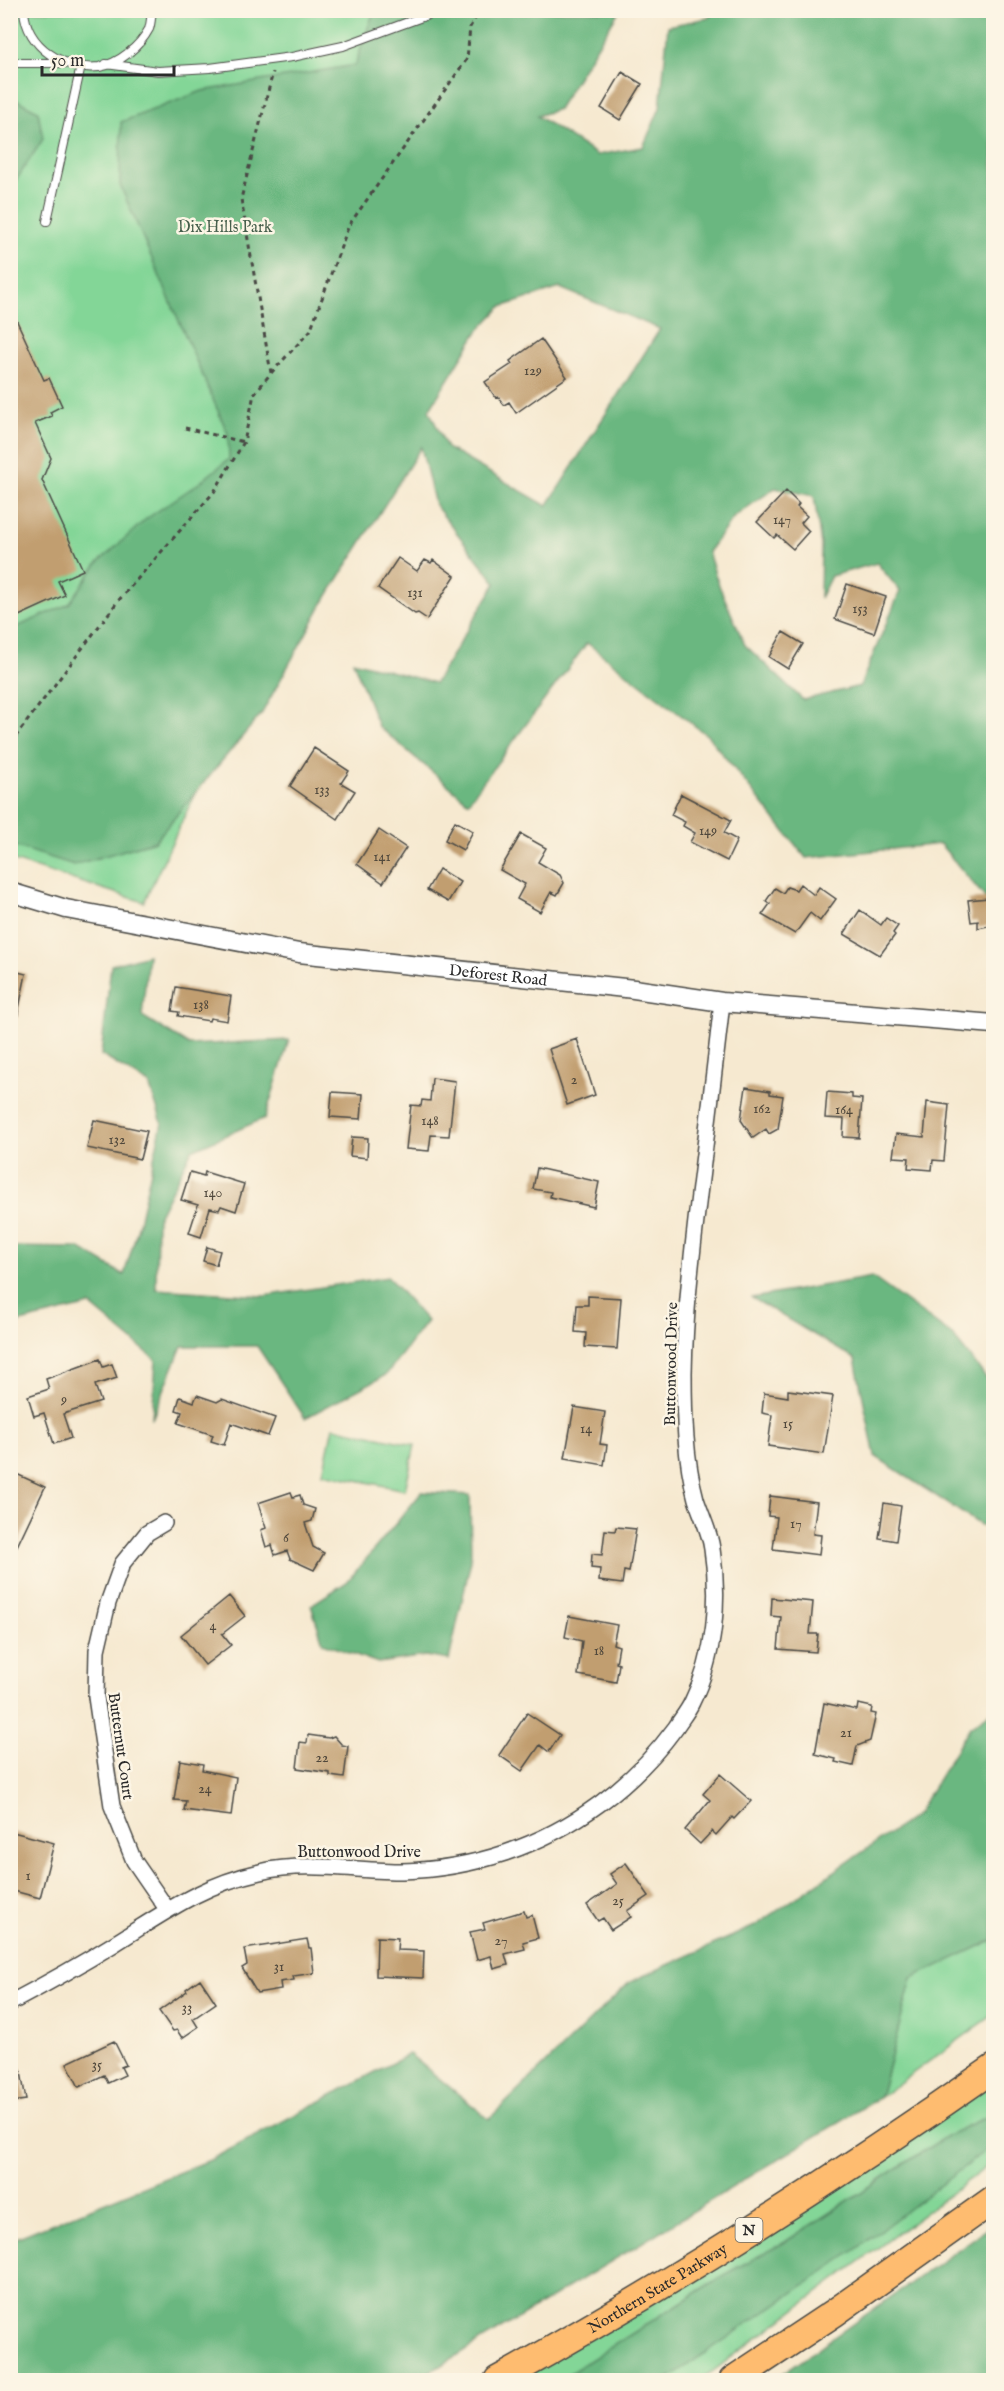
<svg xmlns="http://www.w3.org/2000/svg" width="1004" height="2391" font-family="'IM FELL English',serif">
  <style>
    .green { fill: #83d697; stroke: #578061; stroke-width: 1.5 }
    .forest { fill: #6ab780; stroke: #4a7156; stroke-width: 1.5; fill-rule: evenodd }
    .building { fill: #c19e70 }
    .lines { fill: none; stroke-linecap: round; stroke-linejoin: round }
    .service-casing { stroke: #494844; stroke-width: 10 }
    .minor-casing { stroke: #494844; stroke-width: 18 }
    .tertiary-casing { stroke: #494844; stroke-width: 21 }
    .motorway-casing { stroke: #494844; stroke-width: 30 }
    .path { stroke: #494844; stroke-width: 3; stroke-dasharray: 4.5 4.5; stroke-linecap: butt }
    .service { stroke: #fff; stroke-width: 8 }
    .minor { stroke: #fff; stroke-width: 15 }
    .tertiary { stroke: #fff; stroke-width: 18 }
    .motorway { stroke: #febc70; stroke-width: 27 }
    .labels { text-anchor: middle; stroke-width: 5; stroke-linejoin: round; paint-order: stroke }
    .number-label { font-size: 14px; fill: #50483c }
    .shield { fill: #fcf5e5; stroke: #6a6863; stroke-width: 1.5 }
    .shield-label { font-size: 15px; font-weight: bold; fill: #2b2b2b }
    .park-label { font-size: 16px; fill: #455e4b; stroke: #fcf5e5 }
    .street-label { font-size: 16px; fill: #2b2b2b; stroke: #fcf5e5 }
  </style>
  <rect width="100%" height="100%" fill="#fcf5e5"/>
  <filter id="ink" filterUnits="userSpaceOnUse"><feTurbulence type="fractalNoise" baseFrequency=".0167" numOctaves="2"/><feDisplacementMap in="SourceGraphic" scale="12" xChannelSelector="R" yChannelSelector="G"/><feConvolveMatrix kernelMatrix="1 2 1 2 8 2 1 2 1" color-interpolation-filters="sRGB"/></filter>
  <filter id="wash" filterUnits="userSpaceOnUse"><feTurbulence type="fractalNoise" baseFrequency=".008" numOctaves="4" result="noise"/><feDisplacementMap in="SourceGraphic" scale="24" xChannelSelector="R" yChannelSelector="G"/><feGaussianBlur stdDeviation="1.35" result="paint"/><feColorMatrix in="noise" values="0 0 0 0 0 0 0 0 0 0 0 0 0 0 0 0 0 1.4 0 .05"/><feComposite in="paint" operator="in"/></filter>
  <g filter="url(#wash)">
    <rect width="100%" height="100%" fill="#f6e9d0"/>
    <path class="green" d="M 11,11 L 564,11 L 144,902 L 11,860 Z
      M 333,1427 L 415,1445 L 405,1490 L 323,1473 Z
      M 993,1940 L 993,2015 L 880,2097 L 912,1977 Z
      M 993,2079 L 993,2162 L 701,2380 L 515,2380 Z"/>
    <path class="forest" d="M 715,10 L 993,11 L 993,907 L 940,844 L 806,858 L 708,736 L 587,643 L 468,802 L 378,726 L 353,661 L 435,683 L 496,583 L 435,505 L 421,447 L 322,605 L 262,713 L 155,841 L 74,865 L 11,845 L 10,630 L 69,604 L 97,564 L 146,519 L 199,483 L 229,459 L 228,434 L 120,185 L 121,122 L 202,91 L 355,65 L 374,11 L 619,11 L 558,109 L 537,116 L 597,155 L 643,147 L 660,108 L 668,26 L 708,18 ZM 560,288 L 660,329 L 547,506 L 447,448 L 429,410 L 478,331 L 501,307 ZM 775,488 L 814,496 L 821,545 L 820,598 L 831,576 L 877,563 L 900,591 L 860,686 L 803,700 L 745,645 L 718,583 L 708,552 L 734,517 Z
      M 11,97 L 38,111 L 43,139 L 11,188 Z
      M 148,955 L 142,1016 L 189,1045 L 289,1040 L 265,1118 L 192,1150 L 157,1219 L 156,1289 L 264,1296 L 388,1277 L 427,1321 L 386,1375 L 305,1418 L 257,1346 L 182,1346 L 152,1419 L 156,1360 L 90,1305 L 16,1323 L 11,1329 L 11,1247 L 79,1248 L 124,1275 L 137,1231 L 162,1123 L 149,1084 L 101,1055 L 111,965 Z
      M 872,1277 L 952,1335 L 993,1386 L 993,1533 L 875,1456 L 855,1359 L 752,1298 Z
      M 422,1492 L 470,1495 L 471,1560 L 449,1660 L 425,1656 L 378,1663 L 323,1643 L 311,1605 L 347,1582 Z
      M 993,1711 L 993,1940 L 912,1978 L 880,2097 L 417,2380 L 11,2380 L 11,2240 L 210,2160 L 409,2054 L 489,2119 L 630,1982 L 755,1926 L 916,1815 L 970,1727 Z
      M 993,2114 L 993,2145 L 855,2250 L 666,2380 L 559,2380 L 729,2272 L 785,2242 L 948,2135 Z
      M 993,2225 L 993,2380 L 773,2380 Z"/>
    <g id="blocks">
      <path class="building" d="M 622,72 L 642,84 L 620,120 L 601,108 Z
        M 10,306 L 44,380 L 49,378 L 62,406 L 50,412 L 52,416 L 35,423 L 51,458 L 42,480 L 83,570 L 58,581 L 65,595 L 10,620 Z
        M 541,339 L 567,377 L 516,413 L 509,402 L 504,405 L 498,397 L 496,398 L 485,382 L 512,364 L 510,361 Z
        M 786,491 L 799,504 L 797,507 L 807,516 L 801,523 L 809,531 L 793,549 L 777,535 L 774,538 L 757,522 Z
        M 398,558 L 417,571 L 425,560 L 431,563 L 433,560 L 455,576 L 427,619 L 418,613 L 415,614 L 378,588 Z
        M 847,584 L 886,597 L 874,633 L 835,619 Z
        M 783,632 L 803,644 L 788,669 L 769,657 Z
        M 314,748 L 349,771 L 341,783 L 355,791 L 337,819 L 290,786 Z
        M 681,794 L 731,820 L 724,833 L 737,840 L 727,861 L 690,842 L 695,833 L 683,826 L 685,822 L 671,815 Z
        M 455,821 L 473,831 L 463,850 L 445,840 Z
        M 379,830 L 406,848 L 383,883 L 357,864 Z
        M 521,834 L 546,848 L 538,862 L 560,875 L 564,883 L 557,895 L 551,892 L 540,912 L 517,899 L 525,884 L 500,870 Z
        M 439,869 L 460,882 L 448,902 L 427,890 Z
        M 800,884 L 814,895 L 819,887 L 836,899 L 820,921 L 810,913 L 795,934 L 762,915 L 770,904 L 766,901 L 775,888 L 783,893 L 787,887 L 796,890 Z
        M 988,898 L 989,905 L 993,905 L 993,925 L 978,928 L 978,921 L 971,922 L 968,900 Z
        M 860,910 L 881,925 L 886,918 L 898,926 L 893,933 L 895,935 L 880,955 L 844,934 Z
        M 10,970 L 26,974 L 17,1018 L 10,1017 Z
        M 176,987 L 231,996 L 227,1021 L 210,1018 L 209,1021 L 178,1016 L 179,1012 L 172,1011 Z
        M 577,1039 L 595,1095 L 567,1105 L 549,1049 Z
        M 432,1078 L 455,1081 L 449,1136 L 431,1135 L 429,1151 L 406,1149 L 411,1105 L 421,1106 L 422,1100 L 430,1101 Z
        M 746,1087 L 770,1091 L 770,1094 L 783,1096 L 778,1129 L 769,1134 L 766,1129 L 753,1138 L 741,1120 Z
        M 332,1092 L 363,1094 L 361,1119 L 330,1117 Z
        M 827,1092 L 852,1094 L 852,1098 L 862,1099 L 859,1138 L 843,1137 L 844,1119 L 825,1118 Z
        M 927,1102 L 949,1105 L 944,1161 L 933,1160 L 932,1170 L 908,1168 L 909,1158 L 893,1157 L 896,1134 L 924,1137 Z
        M 94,1120 L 147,1131 L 140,1159 L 87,1148 Z
        M 352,1137 L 368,1138 L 367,1158 L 350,1156 Z
        M 537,1168 L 599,1182 L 594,1207 L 550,1197 L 551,1192 L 533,1189 Z
        M 190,1172 L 204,1176 L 205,1172 L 244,1184 L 236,1211 L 221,1206 L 219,1210 L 210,1208 L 201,1237 L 189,1233 L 198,1205 L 181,1200 Z
        M 207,1247 L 220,1251 L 216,1265 L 203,1261 Z
        M 588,1296 L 621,1298 L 617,1349 L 585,1347 L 586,1333 L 575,1332 L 577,1305 L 588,1305 Z
        M 100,1359 L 103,1367 L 112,1364 L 117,1378 L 95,1385 L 101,1402 L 63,1414 L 71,1438 L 54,1444 L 44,1413 L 34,1416 L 28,1396 L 49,1389 L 46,1379 Z
        M 788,1390 L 833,1396 L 824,1454 L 768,1446 L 772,1415 L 762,1413 L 764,1393 L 788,1397 Z
        M 197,1395 L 217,1402 L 222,1399 L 275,1418 L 268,1436 L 231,1423 L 224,1445 L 211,1441 L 213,1435 L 178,1423 L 182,1412 L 176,1410 L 180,1397 L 194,1402 Z
        M 574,1407 L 605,1412 L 600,1444 L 607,1445 L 604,1465 L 565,1458 Z
        M 10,1471 L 45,1487 L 10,1561 Z
        M 291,1492 L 293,1497 L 300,1495 L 303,1505 L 315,1509 L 312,1521 L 305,1523 L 313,1547 L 324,1553 L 314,1570 L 290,1559 L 287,1551 L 275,1555 L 272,1545 L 266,1547 L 261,1530 L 266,1528 L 258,1503 Z
        M 770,1496 L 817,1502 L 813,1534 L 821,1535 L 819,1555 L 773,1549 L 777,1517 L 768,1516 Z
        M 884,1503 L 901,1506 L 896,1541 L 879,1538 Z
        M 616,1527 L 636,1529 L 629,1572 L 624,1571 L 622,1584 L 599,1581 L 600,1569 L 591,1568 L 592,1554 L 602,1555 L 605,1530 L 615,1531 Z
        M 229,1596 L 245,1616 L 222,1634 L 231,1645 L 205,1665 L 181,1635 Z
        M 772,1598 L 813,1602 L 810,1634 L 818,1634 L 816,1652 L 778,1649 L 781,1617 L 771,1616 Z
        M 569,1616 L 617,1625 L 613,1644 L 619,1646 L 616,1663 L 619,1664 L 616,1682 L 578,1675 L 582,1641 L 565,1637 Z
        M 824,1703 L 857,1710 L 858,1704 L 872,1707 L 871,1713 L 876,1714 L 870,1741 L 857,1746 L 853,1766 L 835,1762 L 836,1759 L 815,1754 Z
        M 527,1713 L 560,1735 L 549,1752 L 540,1745 L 522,1771 L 499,1755 Z
        M 308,1735 L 329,1738 L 334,1736 L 342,1745 L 348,1746 L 344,1778 L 330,1776 L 330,1773 L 297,1768 L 300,1742 L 307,1743 Z
        M 180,1760 L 203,1764 L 202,1770 L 236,1777 L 231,1816 L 184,1810 L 186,1801 L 174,1800 Z
        M 720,1774 L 751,1801 L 734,1819 L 732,1817 L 716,1835 L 712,1831 L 700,1844 L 685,1830 L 710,1800 L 703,1794 Z
        M 13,1832 L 54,1843 L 40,1898 L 10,1890 L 10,1843 Z
        M 626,1863 L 649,1896 L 627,1911 L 631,1917 L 611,1930 L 603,1918 L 598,1921 L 587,1905 L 617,1884 L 610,1874 Z
        M 524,1911 L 526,1917 L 532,1915 L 538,1938 L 523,1942 L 525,1949 L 505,1954 L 508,1965 L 494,1969 L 491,1956 L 477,1960 L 470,1932 L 485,1929 L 483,1923 Z
        M 377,1937 L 398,1938 L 397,1950 L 424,1951 L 423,1978 L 376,1976 Z
        M 307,1939 L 309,1948 L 311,1948 L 314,1973 L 293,1976 L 294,1980 L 280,1982 L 281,1989 L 257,1993 L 242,1968 L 247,1965 L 244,1949 Z
        M 200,1979 L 216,2003 L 193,2019 L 198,2027 L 182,2038 L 177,2030 L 173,2031 L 159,2011 L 187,1991 L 186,1989 Z
        M 114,2041 L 126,2065 L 121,2067 L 125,2075 L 108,2083 L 104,2075 L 79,2087 L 67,2063 Z
        M 10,2055 L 18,2055 L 26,2100 L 10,2102 Z"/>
    </g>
  </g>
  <g filter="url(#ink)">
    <use href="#blocks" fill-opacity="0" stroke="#494844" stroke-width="1.5"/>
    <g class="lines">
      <g class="service-casing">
        <path id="service" d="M 24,10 C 26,47 65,71 99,67 C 119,64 140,46 149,29 C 151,24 151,16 152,10
          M 10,63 L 63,63
          M 106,64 L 158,71 L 210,68 L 292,57 L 343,46 L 441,10
          M 47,221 L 81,66"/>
      </g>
      <g class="minor-casing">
        <path id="minor" d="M 164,1523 L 147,1533 L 122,1564 L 108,1603 L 97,1650 L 96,1697 L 112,1806 L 134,1861 L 167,1909
          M 10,2003 C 46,1984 80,1965 114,1944 C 164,1913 201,1885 260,1872 C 306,1861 356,1871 402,1871 C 436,1870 472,1864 505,1853 C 573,1830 633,1786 676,1727 C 681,1719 688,1711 692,1702 C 715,1656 720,1599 712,1549 C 710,1532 701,1515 696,1499 C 685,1459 684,1414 684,1373 C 685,1313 692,1254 699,1195 C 707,1130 715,1066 722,1002"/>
      </g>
      <g class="tertiary-casing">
        <g id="tertiary">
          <path id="s1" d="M 10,892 L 66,909 L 299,953 L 634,989 L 722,1002 L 994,1024"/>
        </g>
      </g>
      <g class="motorway-casing">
        <g id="motorway">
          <path id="s2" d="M 498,2380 C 668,2286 834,2180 994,2068"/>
          <path d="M 733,2380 L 834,2313 L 994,2199"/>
        </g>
      </g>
      <path class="path" d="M 271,373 L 241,199 L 273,72
        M 185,428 L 244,442
        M 10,744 L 118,601 L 214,492 L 244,442 L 254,394 L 271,373 L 310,331 L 349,225 L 467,59 L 470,27 L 480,10"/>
      <use href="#service" class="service"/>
      <use href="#minor" class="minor"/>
      <use href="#tertiary" class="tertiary"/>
      <use href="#motorway" class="motorway"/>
    </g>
  </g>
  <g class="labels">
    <g class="number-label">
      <text x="533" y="375">129</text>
      <text x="782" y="524">147</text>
      <text x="415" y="597">131</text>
      <text x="860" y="613">153</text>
      <text x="322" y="794">133</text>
      <text x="708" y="835">149</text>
      <text x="382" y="861">141</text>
      <text x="201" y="1009">138</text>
      <text x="574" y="1084">2</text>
      <text x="762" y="1113">162</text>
      <text x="844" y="1114">164</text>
      <text x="430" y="1125">148</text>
      <text x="117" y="1144">132</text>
      <text x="213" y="1197">140</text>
      <text x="64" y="1404">9</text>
      <text x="788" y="1428">15</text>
      <text x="586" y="1433">14</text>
      <text x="796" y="1528">17</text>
      <text x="286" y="1542">6</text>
      <text x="213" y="1630">4</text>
      <text x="599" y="1655">18</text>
      <text x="846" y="1737">21</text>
      <text x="322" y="1762">22</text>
      <text x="205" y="1793">24</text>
      <text x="28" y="1880">1</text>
      <text x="618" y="1905">25</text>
      <text x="501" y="1945">27</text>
      <text x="279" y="1971">31</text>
      <text x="187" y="2012">33</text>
      <text x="97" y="2069">35</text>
    </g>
    <rect class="shield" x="735.5" y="2218" width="27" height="24" rx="4.5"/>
    <g class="shield-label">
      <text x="749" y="2235">N</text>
    </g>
    <g class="park-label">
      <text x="225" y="232">Dix Hills Park</text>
    </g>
    <g class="street-label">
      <text dy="6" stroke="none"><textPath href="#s1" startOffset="496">Deforest Road</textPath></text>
      <text transform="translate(670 1364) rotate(-89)" y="6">Buttonwood Drive</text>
      <text transform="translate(122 1746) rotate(82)" y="6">Butternut Court</text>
      <text x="359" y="1857">Buttonwood Drive</text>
      <text dy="6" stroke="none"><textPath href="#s2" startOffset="184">Northern State Parkway</textPath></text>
    </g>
  </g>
  <rect width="1004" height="2391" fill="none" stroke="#fcf5e5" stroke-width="36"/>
  <path d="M42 66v9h132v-9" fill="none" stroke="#2b2b2b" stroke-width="3"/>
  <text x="51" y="66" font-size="18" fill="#2b2b2b" stroke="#fcf5e5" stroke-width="4.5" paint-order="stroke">50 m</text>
</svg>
